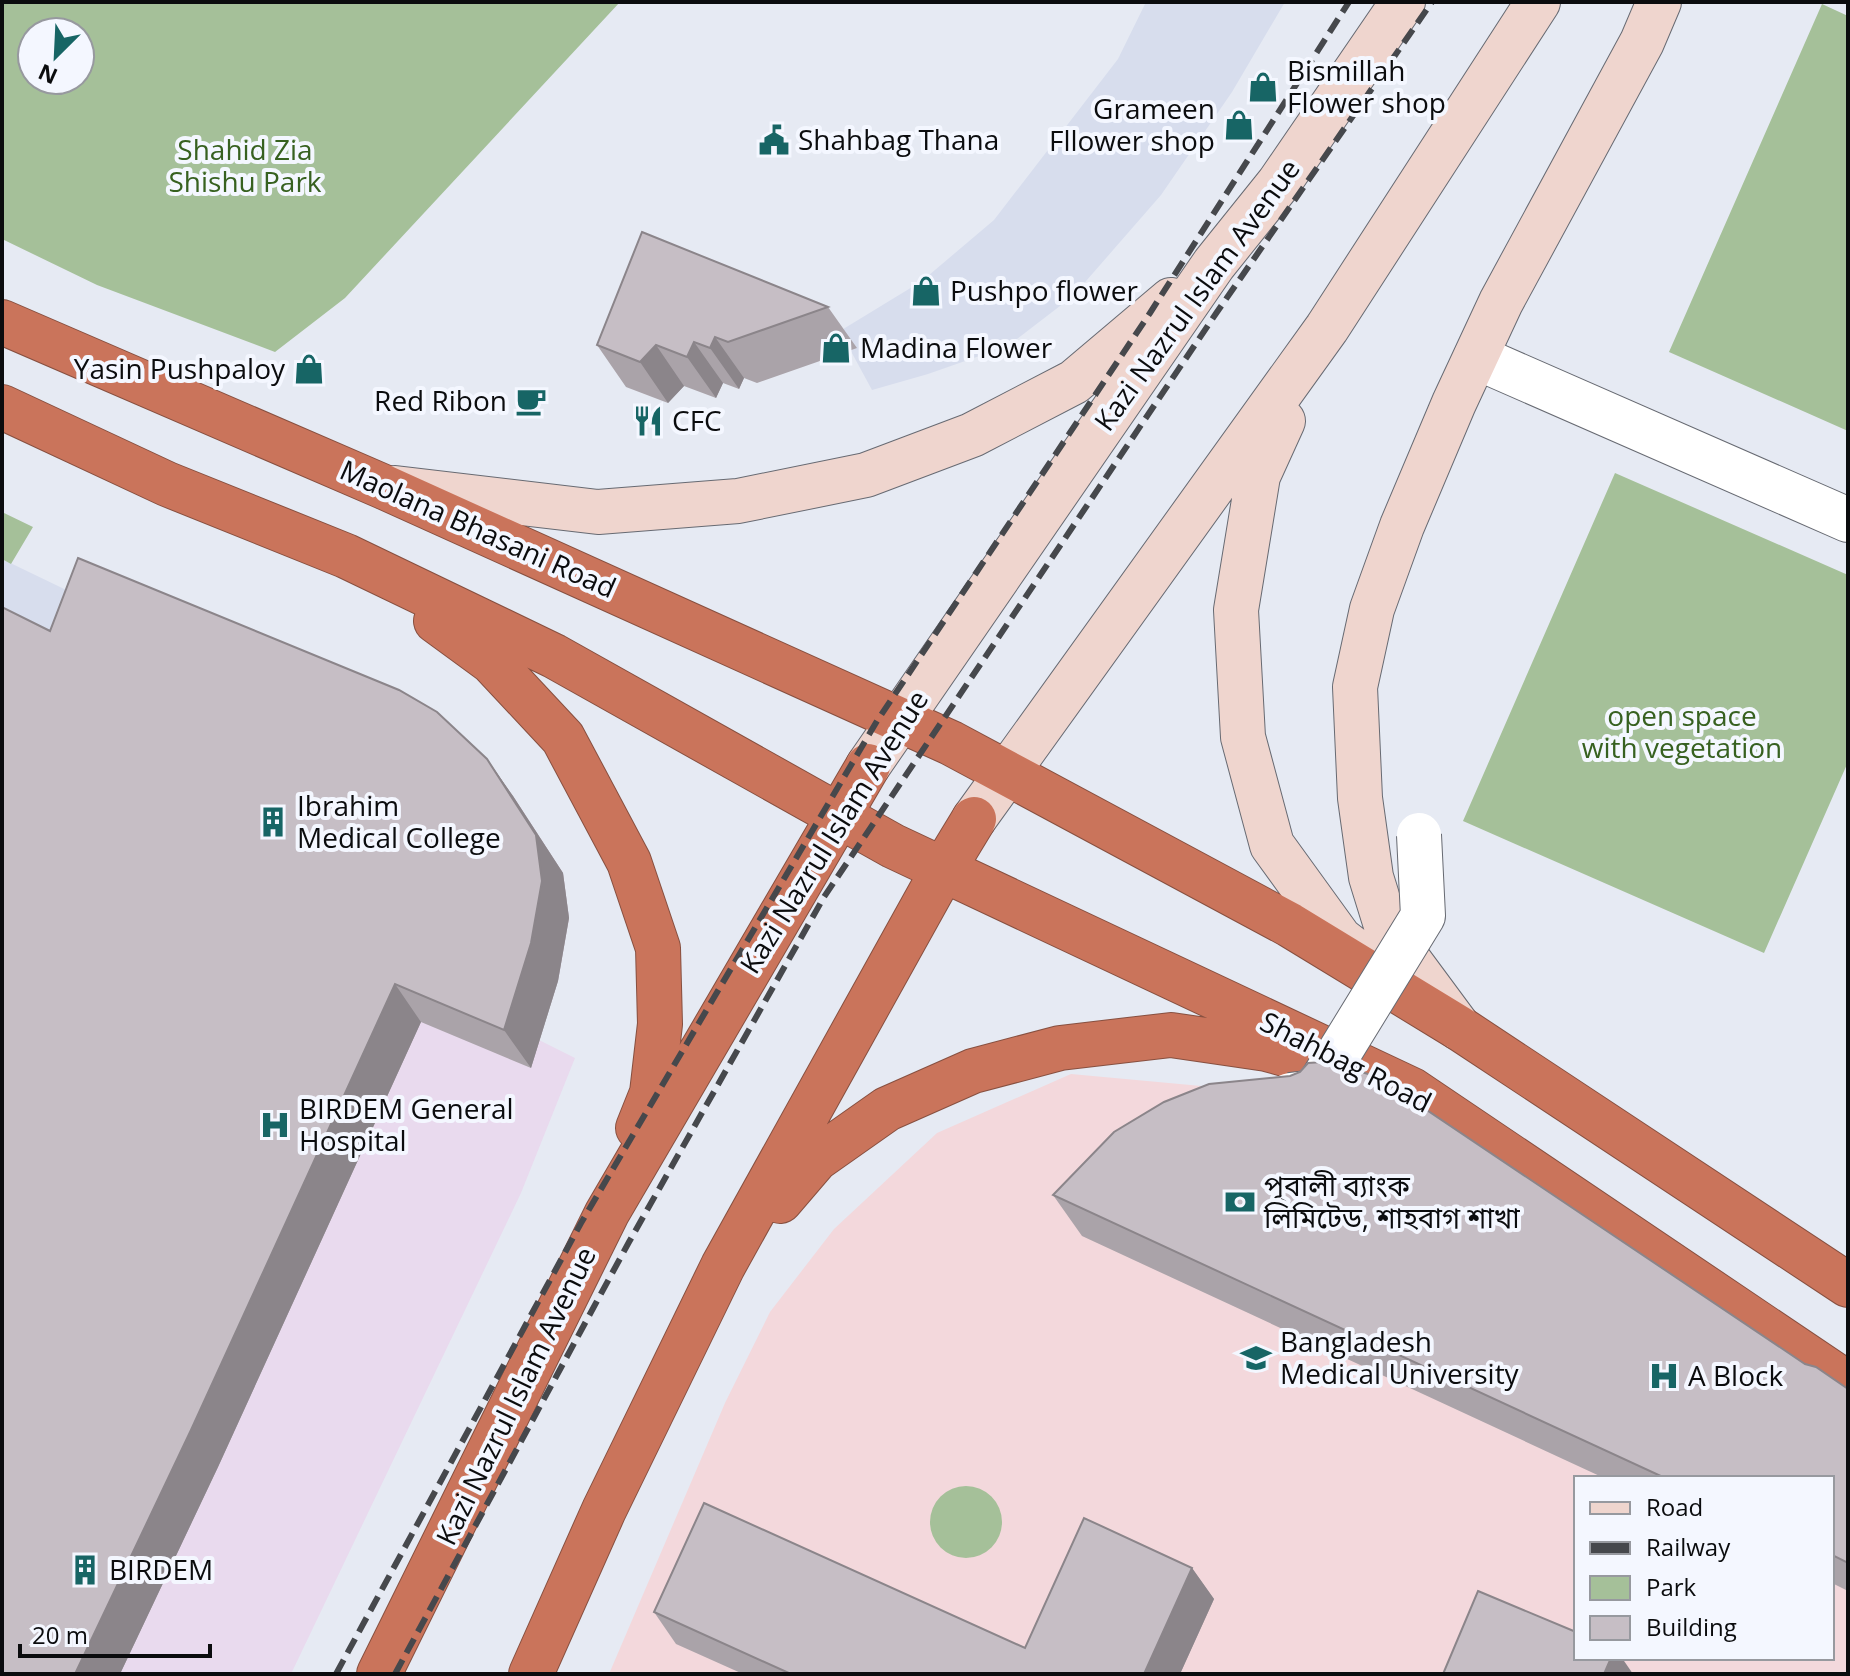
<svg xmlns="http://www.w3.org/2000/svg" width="1850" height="1676" font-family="'Open Sans','Noto Sans Bengali',sans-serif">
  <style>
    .built { fill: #d7dded }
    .education { fill: #f3d8dc; fill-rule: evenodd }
    .medical { fill: #e9daee }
    .green { fill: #a5c099; fill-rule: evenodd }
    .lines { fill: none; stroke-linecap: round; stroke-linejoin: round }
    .street-casing { stroke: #676a72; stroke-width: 46 }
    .secondary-casing { stroke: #676a72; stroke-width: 46 }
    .highway-casing { stroke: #875040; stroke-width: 46 }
    .street { stroke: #fff; stroke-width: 44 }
    .secondary { stroke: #efd5ce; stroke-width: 44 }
    .highway { stroke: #ca745b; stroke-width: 44 }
    .rail { stroke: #46484c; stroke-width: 6; stroke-dasharray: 16 8; stroke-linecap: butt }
    .street-bridge-casing { stroke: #676a72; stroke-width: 46; stroke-linecap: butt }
    .street-bridge { stroke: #fff; stroke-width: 44 }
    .wall { fill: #aaa3a9 }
    .shaded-wall { fill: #8b858a }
    .building { fill: #c6bec5; stroke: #8b858a; stroke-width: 2 }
    .labels { text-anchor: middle; stroke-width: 8; stroke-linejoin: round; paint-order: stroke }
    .poi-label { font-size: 28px; fill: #0b0c0e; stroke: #f4f7ff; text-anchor: start }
    .park-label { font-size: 28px; fill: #376120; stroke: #f4f7ff }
    .street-label { font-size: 28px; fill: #0b0c0e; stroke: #f4f7ff }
  </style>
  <rect width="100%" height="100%" fill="#e6eaf3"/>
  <path class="built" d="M 1146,2 L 1285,2 L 1232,92 L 1161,195 L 1073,296 L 1008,346 L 928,374 L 872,390 L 840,331 L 922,281 L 994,220 L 1118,59 Z
    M 2,559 L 87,600 L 2,787 Z"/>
  <path class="education" d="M 1071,1074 L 1332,1098 L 1848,1414 L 1848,1674 L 609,1674 L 725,1403 L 770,1312 L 834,1229 L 937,1133 ZM 1576,1478 L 1832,1478 L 1832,1658 L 1576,1658 Z"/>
  <path class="medical" d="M 513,796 L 563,873 L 569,918 L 558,981 L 539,1040 L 575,1058 L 521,1193 L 291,1674 L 2,1674 Z"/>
  <path class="green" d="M 2,2 L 620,2 L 345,298 L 275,352 L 97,285 L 2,239 ZM 32,32 L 80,32 L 80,80 L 32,80 Z
    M 1822,4 L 1848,16 L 1848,431 L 1669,352 Z
    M 1615,473 L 1848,575 L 1848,762 L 1764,953 L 1463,821 Z
    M 2,512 L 33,527 L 11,564 L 2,559 Z
    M930 1522a36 36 0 1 1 72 0a36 36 0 1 1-72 0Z"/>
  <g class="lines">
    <g class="street-casing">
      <path id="street" d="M 1476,357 L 1848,520"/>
    </g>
    <g class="secondary-casing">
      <path id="secondary" d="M 1283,421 L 1258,476 L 1236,610 L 1243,737 L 1272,845 L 1340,939 L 1371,963
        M 395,488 L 598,512 L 738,501 L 866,475 L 972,435 L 1074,382 L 1171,300
        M 868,766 L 1214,264 L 1279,183 L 1403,2
        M 974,819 L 1327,328 L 1538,2
        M 1459,1028 L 1388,932 L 1371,877 L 1360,798 L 1355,687 L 1372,609 L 1402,526 L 1454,403 L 1501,302 L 1642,42 L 1659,2"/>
    </g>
    <g class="highway-casing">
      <path id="highway" d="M 2,322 L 384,487 L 951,743 L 1290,925 L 1459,1028 L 1848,1285
        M 2,407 L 167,484 L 346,556 L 554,656 L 893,846 L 1412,1090 L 1848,1384
        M 436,621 L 492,662 L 563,738 L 629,862 L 658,948 L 660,1024 L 652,1093 L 638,1128
        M 780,1201 L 816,1159 L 887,1109 L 973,1071 L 1060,1048 L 1171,1035 L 1267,1049 L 1306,1060
        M 379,1674 L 607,1213 L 868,766
        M 531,1674 L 604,1510 L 723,1266 L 943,870 L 974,819"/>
    </g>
    <use href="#street" class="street"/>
    <use href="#secondary" class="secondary"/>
    <use href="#highway" class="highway"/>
    <path class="rail" d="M 336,1674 L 581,1223 L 877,721 L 1150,313 L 1349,2
      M 395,1674 L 629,1242 L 824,897 L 1217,312 L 1432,2"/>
    <g class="street-bridge-casing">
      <path id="street-bridge" d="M 1290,1095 L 1315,1092 L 1423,916 L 1419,835"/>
    </g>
    <use href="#street-bridge" class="street-bridge"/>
  </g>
  <path class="wall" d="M 828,307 L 857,348 L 757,383 L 744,378 L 739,389 L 723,383 L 716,398 L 684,386 L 668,403 L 626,387 L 597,345 Z
    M 50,631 L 487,759 L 513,796 L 563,873 L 569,918 L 558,981 L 531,1068 L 421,1022 L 218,1467 L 120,1674 L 2,1674 Z
    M 1053,1195 L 1805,1364 L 1848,1389 L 1848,1591 L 1832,1583 L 1832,1478 L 1604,1478 L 1082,1236 Z
    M 1192,1568 L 1214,1599 L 1180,1674 L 743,1674 L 676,1644 L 654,1612 L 1025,1648 Z"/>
  <path class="shaded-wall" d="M 715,337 L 744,378 L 739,389 L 710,348 Z
    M 694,342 L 723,383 L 716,398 L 687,357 Z
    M 656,345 L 684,386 L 668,403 L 640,362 Z
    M 487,759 L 513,796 L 563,873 L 569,918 L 558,981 L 531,1068 L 504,1030 Z
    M 395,984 L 421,1022 L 218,1467 L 120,1674 L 75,1674 Z
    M 1192,1568 L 1214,1599 L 1180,1674 L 1144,1674 Z
    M 1611,1658 L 1622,1658 L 1633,1674 L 1604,1674 Z"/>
  <path class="building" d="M 642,232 L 828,307 L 728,342 L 715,337 L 710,348 L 694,342 L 687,357 L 656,345 L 640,362 L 597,345 Z
    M 78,558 L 399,690 L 437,712 L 487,759 L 536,835 L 542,881 L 531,943 L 504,1030 L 395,984 L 191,1430 L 75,1674 L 2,1674 L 2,607 L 50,631 Z
    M 1323,1062 L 1376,1076 L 1805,1364 L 1816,1367 L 1848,1389 L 1848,1563 L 1832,1555 L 1832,1478 L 1665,1478 L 1053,1195 L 1114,1132 L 1164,1102 L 1209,1084 L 1290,1076 L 1300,1072 L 1308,1063 Z
    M 704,1503 L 1025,1648 L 1084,1518 L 1192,1568 L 1144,1674 L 791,1674 L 654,1612 Z
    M 1478,1591 L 1576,1632 L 1576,1658 L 1611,1658 L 1604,1674 L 1443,1674 Z"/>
  <defs>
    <g id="shop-bare" transform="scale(2.4)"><path d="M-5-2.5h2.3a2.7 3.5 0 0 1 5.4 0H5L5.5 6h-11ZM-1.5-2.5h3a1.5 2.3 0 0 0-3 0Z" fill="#176565" stroke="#f4f7ff" stroke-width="2.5" paint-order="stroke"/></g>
    <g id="civic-bare" transform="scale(2.4)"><path d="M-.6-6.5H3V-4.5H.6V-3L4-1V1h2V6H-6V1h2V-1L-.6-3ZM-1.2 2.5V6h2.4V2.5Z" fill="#176565" stroke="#f4f7ff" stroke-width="2.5" paint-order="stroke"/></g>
    <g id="cafe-bare" transform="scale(2.4)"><path d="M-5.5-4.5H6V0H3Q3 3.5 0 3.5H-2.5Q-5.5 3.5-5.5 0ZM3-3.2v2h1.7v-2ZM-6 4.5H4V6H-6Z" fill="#176565" stroke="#f4f7ff" stroke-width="2.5" paint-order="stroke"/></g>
    <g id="restaurant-bare" transform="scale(2.4)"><path d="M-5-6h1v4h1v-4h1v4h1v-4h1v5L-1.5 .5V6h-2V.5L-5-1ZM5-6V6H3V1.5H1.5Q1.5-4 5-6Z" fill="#176565" stroke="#f4f7ff" stroke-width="2.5" paint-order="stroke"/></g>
    <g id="building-bare" transform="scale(2.4)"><path d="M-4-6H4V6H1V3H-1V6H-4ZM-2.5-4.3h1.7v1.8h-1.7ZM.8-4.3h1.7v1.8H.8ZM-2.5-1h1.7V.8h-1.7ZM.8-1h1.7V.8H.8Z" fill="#176565" stroke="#f4f7ff" stroke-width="2.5" paint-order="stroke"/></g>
    <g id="hospital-bare" transform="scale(2.4)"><path d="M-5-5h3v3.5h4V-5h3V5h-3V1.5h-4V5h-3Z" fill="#176565" stroke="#f4f7ff" stroke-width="2.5" paint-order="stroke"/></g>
    <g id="bank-bare" transform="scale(2.4)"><path d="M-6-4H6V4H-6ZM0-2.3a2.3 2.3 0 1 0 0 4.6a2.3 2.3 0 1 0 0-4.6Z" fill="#176565" stroke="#f4f7ff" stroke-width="2.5" paint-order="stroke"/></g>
    <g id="university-bare" transform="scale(2.4)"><path d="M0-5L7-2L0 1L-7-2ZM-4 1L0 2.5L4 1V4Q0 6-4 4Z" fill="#176565" stroke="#f4f7ff" stroke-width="2.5" paint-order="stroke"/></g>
  </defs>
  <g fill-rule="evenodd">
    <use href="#shop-bare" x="1263" y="87"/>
    <use href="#shop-bare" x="1239" y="125"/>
    <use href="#civic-bare" x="774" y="140"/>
    <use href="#shop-bare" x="926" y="291"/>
    <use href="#shop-bare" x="836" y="348"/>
    <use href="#shop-bare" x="309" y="369"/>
    <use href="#cafe-bare" x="531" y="401"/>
    <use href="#restaurant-bare" x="648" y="421"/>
    <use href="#building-bare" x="273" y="822"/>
    <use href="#hospital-bare" x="275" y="1125"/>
    <use href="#bank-bare" x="1240" y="1202"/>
    <use href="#university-bare" x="1256" y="1358"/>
    <use href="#hospital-bare" x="1664" y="1376"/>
    <use href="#building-bare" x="85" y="1570"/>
  </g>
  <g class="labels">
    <g class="poi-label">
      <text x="1287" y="81">Bismillah<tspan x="1287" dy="32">Flower shop</tspan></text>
      <text x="1215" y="119" text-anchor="end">Grameen<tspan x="1215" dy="32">Fllower shop</tspan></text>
      <text x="798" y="150">Shahbag Thana</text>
      <text x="950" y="301">Pushpo flower</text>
      <text x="860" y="358">Madina Flower</text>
      <text x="285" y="379" text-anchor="end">Yasin Pushpaloy</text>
      <text x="507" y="411" text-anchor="end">Red Ribon</text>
      <text x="672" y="431">CFC</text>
      <text x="297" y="816">Ibrahim<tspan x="297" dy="32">Medical College</tspan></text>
      <text x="299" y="1119">BIRDEM General<tspan x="299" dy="32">Hospital</tspan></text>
      <text x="1264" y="1196">পূবালী ব্যাংক<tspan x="1264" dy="32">লিমিটেড, শাহবাগ শাখা</tspan></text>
      <text x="1280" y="1352">Bangladesh<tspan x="1280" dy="32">Medical University</tspan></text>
      <text x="1688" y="1386">A Block</text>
      <text x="109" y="1580">BIRDEM</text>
    </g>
    <g class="park-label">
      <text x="245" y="160">Shahid Zia<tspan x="245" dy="32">Shishu Park</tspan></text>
      <text x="1682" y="726">open space<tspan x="1682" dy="32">with vegetation</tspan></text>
    </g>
    <g class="street-label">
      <text transform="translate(1197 295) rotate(-54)" y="10">Kazi Nazrul Islam Avenue</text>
      <text transform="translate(478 529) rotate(24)" y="10">Maolana Bhasani Road</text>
      <text transform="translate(834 832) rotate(-58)" y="10">Kazi Nazrul Islam Avenue</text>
      <text transform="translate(1346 1062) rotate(27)" y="10">Shahbag Road</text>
      <text transform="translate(516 1396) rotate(-64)" y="10">Kazi Nazrul Islam Avenue</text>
    </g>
  </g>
  <rect width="1850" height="1676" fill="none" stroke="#0b0c0e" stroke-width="8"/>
  <rect x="1574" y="1476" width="260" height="184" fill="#f4f7ff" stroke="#97999f" stroke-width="2"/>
  <rect x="1590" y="1502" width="40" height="12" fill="#efd5ce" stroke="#97999f" stroke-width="2"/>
  <text x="1646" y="1516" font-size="24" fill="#0b0c0e">Road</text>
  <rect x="1590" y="1542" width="40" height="12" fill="#46484c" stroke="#97999f" stroke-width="2"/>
  <text x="1646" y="1556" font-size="24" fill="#0b0c0e">Railway</text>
  <rect x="1590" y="1576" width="40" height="24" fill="#a5c099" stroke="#97999f" stroke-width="2"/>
  <text x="1646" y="1596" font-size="24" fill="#0b0c0e">Park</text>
  <rect x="1590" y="1616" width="40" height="24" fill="#c6bec5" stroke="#97999f" stroke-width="2"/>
  <text x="1646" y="1636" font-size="24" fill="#0b0c0e">Building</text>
  <g transform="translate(56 56) rotate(204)"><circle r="38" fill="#f4f7ff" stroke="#97999f" stroke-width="2"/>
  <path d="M0-6L14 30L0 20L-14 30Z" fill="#176565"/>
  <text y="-12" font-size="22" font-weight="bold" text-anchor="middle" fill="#0b0c0e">N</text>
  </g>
  <path d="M20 1644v12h190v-12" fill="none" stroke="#0b0c0e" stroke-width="4"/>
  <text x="32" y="1644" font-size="24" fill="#0b0c0e" stroke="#f4f7ff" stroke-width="6" paint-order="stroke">20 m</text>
</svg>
